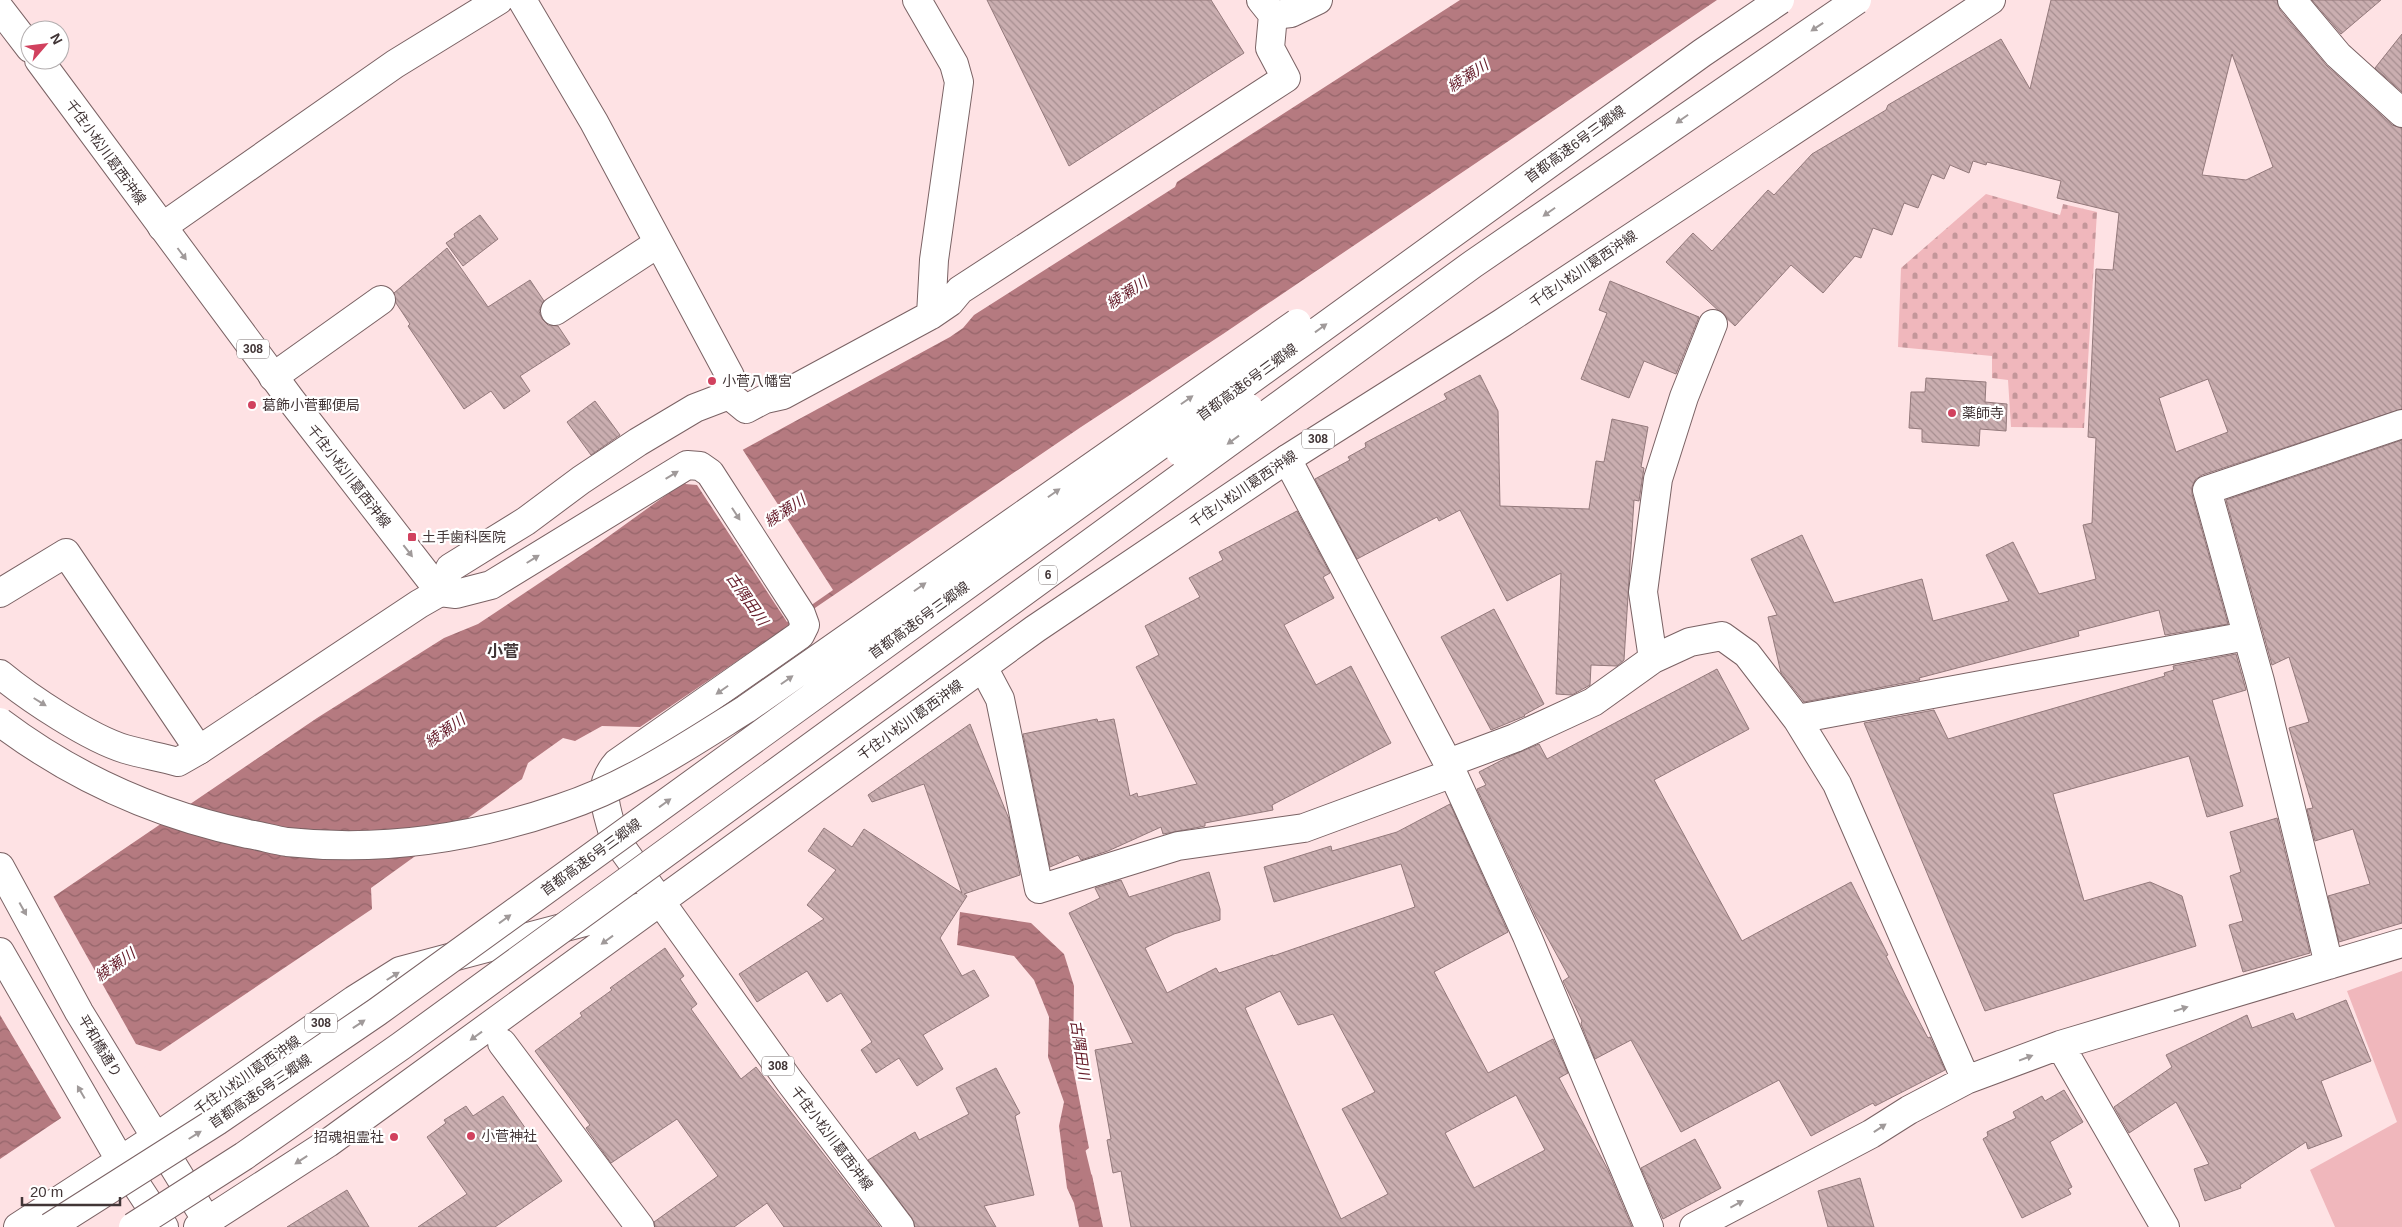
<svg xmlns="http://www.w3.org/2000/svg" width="2402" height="1227" font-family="Helvetica,'Noto Sans JP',sans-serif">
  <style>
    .cemetery { fill: url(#cemetery-stones) }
    .park { fill: #f0b7bc }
    .water { fill: url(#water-waves) }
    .pier { fill: #fee2e4 }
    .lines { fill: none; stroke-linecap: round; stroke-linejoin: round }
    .stream { stroke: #b57a80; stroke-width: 10 }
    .building { fill: url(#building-back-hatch); stroke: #93797b; fill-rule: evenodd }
    .minor-casing { stroke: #7a6264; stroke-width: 30 }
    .major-casing { stroke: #7a6264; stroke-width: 30 }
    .minor { stroke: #fff; stroke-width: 28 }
    .major { stroke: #fff; stroke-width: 28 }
    .highway-bridge-casing { stroke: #7a6264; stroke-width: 30; stroke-linecap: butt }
    .highway-bridge { stroke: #fff; stroke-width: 28 }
    .oneway { fill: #a09a9a }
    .poi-dot { fill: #d1415e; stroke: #fff; stroke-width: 2 }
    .labels { text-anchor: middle; stroke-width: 4.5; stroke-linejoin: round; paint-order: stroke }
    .shield { fill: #fff; stroke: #7a7272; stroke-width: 1 }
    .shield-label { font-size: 12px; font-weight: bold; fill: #413536 }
    .street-label { font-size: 14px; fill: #413536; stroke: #fff }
    .poi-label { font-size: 14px; fill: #413536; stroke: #fff; text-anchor: start }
    .water-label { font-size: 15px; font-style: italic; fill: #661d2b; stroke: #fff }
    .quarter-label { font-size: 16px; font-weight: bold; fill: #413536; stroke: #fff }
  </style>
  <defs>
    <pattern id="cemetery-stones" width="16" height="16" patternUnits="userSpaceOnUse" patternTransform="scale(1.25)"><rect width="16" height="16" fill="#f0b7bc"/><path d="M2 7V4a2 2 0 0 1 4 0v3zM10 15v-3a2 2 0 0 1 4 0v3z" fill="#c4969a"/></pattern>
    <pattern id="water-waves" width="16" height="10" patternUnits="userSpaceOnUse" patternTransform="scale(1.25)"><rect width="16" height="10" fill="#b57a80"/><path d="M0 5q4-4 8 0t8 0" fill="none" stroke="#95656a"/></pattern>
    <pattern id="building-back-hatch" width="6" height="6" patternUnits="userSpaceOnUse" patternTransform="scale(1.25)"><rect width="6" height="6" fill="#caaeb0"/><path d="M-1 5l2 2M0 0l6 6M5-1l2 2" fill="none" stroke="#a68e90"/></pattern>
  </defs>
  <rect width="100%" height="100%" fill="#fee2e4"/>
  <path class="cemetery" d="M 1986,194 L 2060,215 L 2063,204 L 2097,212 L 2084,428 L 2011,427 L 2008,380 L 1992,378 L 1992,356 L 1898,347 L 1901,268 Z"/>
  <path class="park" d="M 2402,971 L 2402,1227 L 2335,1227 L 2310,1170 L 2397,1122 L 2347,991 Z"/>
  <path class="water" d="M 1460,0 L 1717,0 L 1223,334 L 1081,427 L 640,727 L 602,726 L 575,741 L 563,738 L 528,763 L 522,779 L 371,888 L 372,909 L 0,1159 L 0,933 L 317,718 L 444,638 L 478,624 L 598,544 L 687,480 L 950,337 L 963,328 L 974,315 L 1175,187 L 1177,182 Z
    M 960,912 L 1031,923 L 1064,954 L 1074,986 L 1073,1068 L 1089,1148 L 1081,1154 L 1085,1170 L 1092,1175 L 1103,1227 L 1079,1227 L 1074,1203 L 1067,1188 L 1059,1126 L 1064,1102 L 1048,1057 L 1049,1017 L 1034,980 L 1014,956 L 957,945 Z"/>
  <path class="pier" d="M 741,447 L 833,590 L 787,622 L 697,485 L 685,484 Z
    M 52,894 L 136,1044 L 166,1053 L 63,1121 L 0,1015 L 0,930 Z"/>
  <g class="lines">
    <path class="stream" d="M 1079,1145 L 1088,1182"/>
  </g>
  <path class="building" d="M 987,0 L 1211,0 L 1244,53 L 1069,166 Z
    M 2051,0 L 2277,0 L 2280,10 L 2327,66 L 2392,125 L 2402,128 L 2402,409 L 2202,475 L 2195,480 L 2192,487 L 2192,494 L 2228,624 L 2165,635 L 2159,610 L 2078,631 L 2079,636 L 1919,678 L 1920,680 L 1804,702 L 1781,673 L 1768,617 L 1777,615 L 1751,559 L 1802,535 L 1834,603 L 1922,579 L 1933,621 L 2009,601 L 1986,555 L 2013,542 L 2039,594 L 2096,579 L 2083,525 L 2092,523 L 2096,438 L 2088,437 L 2096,269 L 2113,270 L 2119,213 L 2057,198 L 2061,181 L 1987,162 L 1986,165 L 1973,161 L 1969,173 L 1950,165 L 1944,179 L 1932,174 L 1918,208 L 1904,203 L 1892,235 L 1873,228 L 1861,258 L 1855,256 L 1823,293 L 1791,265 L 1735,326 L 1666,262 L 1693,233 L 1712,251 L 1768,190 L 1774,195 L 1812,154 L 1886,110 L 1888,105 L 2001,39 L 2030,89 ZM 2232,54 L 2273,167 L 2246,180 L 2202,175 ZM 2208,379 L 2228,432 L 2176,452 L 2159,398 Z
    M 2312,0 L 2381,0 L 2341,34 Z
    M 2402,34 L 2402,92 L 2375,68 Z
    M 480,215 L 498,239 L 463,266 L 446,243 L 455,237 L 454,234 Z
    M 447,248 L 488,307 L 530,280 L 544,301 L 539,311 L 542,319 L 548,325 L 558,326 L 570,344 L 520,376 L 530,391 L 504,409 L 491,391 L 464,409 L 408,326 L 410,324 L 396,303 L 394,293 Z
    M 1610,281 L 1699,317 L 1676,374 L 1644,361 L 1629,398 L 1581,379 L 1607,313 L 1599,310 Z
    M 1480,375 L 1498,411 L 1500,506 L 1589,509 L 1596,461 L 1604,462 L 1612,419 L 1648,427 L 1641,467 L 1644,468 L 1639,501 L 1634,500 L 1624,660 L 1617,666 L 1591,665 L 1590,685 L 1572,695 L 1556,694 L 1561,573 L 1507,601 L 1460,510 L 1439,521 L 1437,517 L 1357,559 L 1315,479 L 1350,460 L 1348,457 L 1366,447 L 1365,443 L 1447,399 L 1444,394 Z
    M 1926,378 L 1986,382 L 1985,402 L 2007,404 L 2006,431 L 1980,429 L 1979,446 L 1922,442 L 1922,429 L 1909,428 L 1911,392 L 1925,392 Z
    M 595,401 L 620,435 L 591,455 L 567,422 Z
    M 2402,440 L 2402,923 L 2339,942 L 2328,896 L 2370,884 L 2353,829 L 2315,841 L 2307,809 L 2313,808 L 2289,728 L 2309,722 L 2289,657 L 2272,665 L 2226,500 Z
    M 1297,511 L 1330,573 L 1323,577 L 1334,598 L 1284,625 L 1316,685 L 1351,666 L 1391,743 L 1272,805 L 1273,810 L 1205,823 L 1205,826 L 1163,834 L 1161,827 L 1108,851 L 1081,860 L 1078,855 L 1050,867 L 1023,734 L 1097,719 L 1098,722 L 1114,719 L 1130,796 L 1137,793 L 1138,797 L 1197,784 L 1136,667 L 1159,655 L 1145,626 L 1200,597 L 1189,578 L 1223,560 L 1219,552 Z
    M 1494,609 L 1544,704 L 1524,715 L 1525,716 L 1491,730 L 1441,637 Z
    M 2236,654 L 2246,690 L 2212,700 L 2243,806 L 2207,817 L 2189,756 L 2053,794 L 2084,901 L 2150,882 L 2182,896 L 2196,946 L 1985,1011 L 1864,723 L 1934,710 L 1948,739 L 2165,676 L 2164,673 L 2174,670 L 2173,666 Z
    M 1717,669 L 1749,729 L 1654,780 L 1742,941 L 1851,882 L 1888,955 L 1886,956 L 1905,995 L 1928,1038 L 1930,1037 L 1945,1070 L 1875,1106 L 1873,1103 L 1811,1136 L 1779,1080 L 1681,1132 L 1631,1040 L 1595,1059 L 1581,1024 L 1582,1021 L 1563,981 L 1569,977 L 1536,917 L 1477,789 L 1486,785 L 1479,772 L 1506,758 L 1539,744 L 1547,759 Z
    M 970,724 L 1009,819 L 1020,875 L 964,894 L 967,896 L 940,938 L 962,976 L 974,970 L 989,996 L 923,1035 L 943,1069 L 917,1086 L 899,1058 L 876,1073 L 861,1050 L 872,1042 L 841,993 L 827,1002 L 807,971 L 757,1002 L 739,974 L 824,919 L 807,905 L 836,870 L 808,851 L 824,828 L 852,847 L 864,829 L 962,893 L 924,784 L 872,802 L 868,795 Z
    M 1450,804 L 1508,932 L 1434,972 L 1488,1073 L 1553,1039 L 1568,1073 L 1559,1078 L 1608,1170 L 1632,1227 L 1131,1227 L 1121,1171 L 1113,1173 L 1107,1140 L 1111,1139 L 1095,1050 L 1133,1043 L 1069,913 L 1100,898 L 1095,888 L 1121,880 L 1129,897 L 1209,872 L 1220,909 L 1220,920 L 1174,934 L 1145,948 L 1167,993 L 1216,968 L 1219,973 L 1273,955 L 1273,956 L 1415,907 L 1401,864 L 1274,902 L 1264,867 L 1331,846 L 1332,851 L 1397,832 ZM 1280,991 L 1298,1025 L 1333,1014 L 1375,1092 L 1342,1109 L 1388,1194 L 1341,1219 L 1245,1008 ZM 1516,1095 L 1545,1150 L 1474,1188 L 1445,1133 Z
    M 2277,818 L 2310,953 L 2243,972 L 2229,925 L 2243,921 L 2230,876 L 2241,872 L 2230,832 Z
    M 665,948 L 684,976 L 680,979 L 697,1004 L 691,1009 L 741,1079 L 756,1067 L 880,1227 L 784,1227 L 767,1203 L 734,1227 L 655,1227 L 654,1222 L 718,1176 L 677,1119 L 611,1163 L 586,1128 L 590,1125 L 535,1051 L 582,1016 L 580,1013 L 612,990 L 610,988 Z
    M 2346,1000 L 2371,1061 L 2321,1081 L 2342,1136 L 2308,1149 L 2306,1142 L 2240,1185 L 2241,1188 L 2205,1201 L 2194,1169 L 2209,1164 L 2176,1102 L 2129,1133 L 2114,1107 L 2172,1067 L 2166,1055 L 2247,1015 L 2252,1028 L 2293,1013 L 2296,1020 Z
    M 996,1068 L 1020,1113 L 1015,1116 L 1034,1195 L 984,1206 L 996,1227 L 915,1227 L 912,1218 L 868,1160 L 915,1132 L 919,1140 L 969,1114 L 956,1088 Z
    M 2064,1090 L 2083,1122 L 2050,1142 L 2072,1187 L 2068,1189 L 2071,1194 L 2022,1218 L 1983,1139 L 1988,1136 L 1987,1132 L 2016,1118 L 2013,1112 L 2042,1096 L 2045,1101 Z
    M 503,1096 L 562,1181 L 495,1227 L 418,1227 L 467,1194 L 427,1137 L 446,1123 L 444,1120 L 466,1106 L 473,1116 Z
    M 1695,1139 L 1721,1188 L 1663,1219 L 1641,1168 Z
    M 1860,1178 L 1874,1227 L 1828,1227 L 1818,1191 Z
    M 347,1190 L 369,1227 L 287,1227 Z"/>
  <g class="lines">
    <g class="minor-casing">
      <path id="minor" d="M 522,0 L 594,122 L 730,376 L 729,395
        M 917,0 L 954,64 L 959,82 L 934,260 L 931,315
        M 1261,0 L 1273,15 L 1291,13 L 1318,0
        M 2292,0 L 2338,55 L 2402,113
        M 162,227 L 395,64 L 499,0
        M 555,311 L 657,244
        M 273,377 L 381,300
        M 1287,459 L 1448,763 L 1527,936 L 1649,1227
        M 0,593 L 66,553 L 199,750 L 419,604 L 440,592 L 450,568 L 526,521 L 581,480 L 638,442 L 695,408 L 729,395 L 746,409 L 765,399 L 783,395 L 931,315 L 950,302 L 960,290 L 1286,78 L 1270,48 L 1273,15
        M 1653,659 L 1643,592 L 1658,479 L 1684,397 L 1713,324
        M 983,667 L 1000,699 L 1039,889 L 1178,846 L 1304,828 L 1453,773
        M 1797,719 L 2247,636
        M 1448,763 L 1515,738 L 1593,702 L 1653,659 L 1690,642 L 1722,636 L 1747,654 L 1797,719 L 1837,784 L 1966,1080
        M 2329,965 L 2260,681 L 2207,490 L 2402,424
        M 502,1043 L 640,1227
        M 2060,1045 L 2165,1227
        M 1694,1227 L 1871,1134 L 1909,1110 L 1966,1080 L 2060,1045 L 2402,943"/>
    </g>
    <g class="major-casing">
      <path id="major" d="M 0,9 L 30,48
        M 39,60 L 291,400 L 440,592 L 456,594 L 491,585 L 687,465 L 700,466 L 710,473 L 801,614 L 805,625 L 800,635 L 617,763 C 595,788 607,809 614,837 L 790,1082 L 900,1227
        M 0,674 C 29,698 89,738 125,749 C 142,754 160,757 178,762 L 199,750
        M 0,867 L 79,1012 L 207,1221
        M 0,952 L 120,1160 L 164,1227
        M 18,1227 L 155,1138 L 354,1000 L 400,971 L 645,906
        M 198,1227 L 328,1143 L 1035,629 L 1287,459 L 1502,323 L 1991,0"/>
    </g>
    <use href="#minor" class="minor"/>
    <use href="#major" class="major"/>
    <g class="highway-bridge-casing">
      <path id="highway-bridge" d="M 1180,452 L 1249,408
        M 0,722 C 73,777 158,815 248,834 C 261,836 274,840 287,842 C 380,852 474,838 561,808 C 628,786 687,746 746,709 L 1297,323
        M 50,1227 L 217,1121 L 377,1012 L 1702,53 L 1780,0
        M 133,1227 L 244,1156 L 401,1046 L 1473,264 L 1857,0"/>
    </g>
    <use href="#highway-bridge" class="highway-bridge"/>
  </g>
  <defs><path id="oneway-solid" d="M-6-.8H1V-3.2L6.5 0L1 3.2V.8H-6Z" transform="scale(1.25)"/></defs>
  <g class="oneway">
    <use href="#oneway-solid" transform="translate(1817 27) rotate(146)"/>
    <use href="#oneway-solid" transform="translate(1682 119) rotate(145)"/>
    <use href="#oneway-solid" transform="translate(1549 212) rotate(145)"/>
    <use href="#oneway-solid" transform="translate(182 254) rotate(53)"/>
    <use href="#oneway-solid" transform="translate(1321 328) rotate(-36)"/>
    <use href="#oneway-solid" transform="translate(1187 400) rotate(-35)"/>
    <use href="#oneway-solid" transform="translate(1233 440) rotate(144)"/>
    <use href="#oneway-solid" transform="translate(672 475) rotate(-31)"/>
    <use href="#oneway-solid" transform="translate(1054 493) rotate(-35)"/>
    <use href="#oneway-solid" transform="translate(736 514) rotate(57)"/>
    <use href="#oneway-solid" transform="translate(408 551) rotate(52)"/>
    <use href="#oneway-solid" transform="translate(533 559) rotate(-32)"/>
    <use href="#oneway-solid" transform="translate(920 587) rotate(-35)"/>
    <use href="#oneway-solid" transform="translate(787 680) rotate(-35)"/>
    <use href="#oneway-solid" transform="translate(722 690) rotate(145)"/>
    <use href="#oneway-solid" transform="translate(40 702) rotate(32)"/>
    <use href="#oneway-solid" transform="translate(665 803) rotate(-36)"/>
    <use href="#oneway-solid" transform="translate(23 909) rotate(61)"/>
    <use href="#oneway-solid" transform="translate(505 919) rotate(-36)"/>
    <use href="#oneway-solid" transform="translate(607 940) rotate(144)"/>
    <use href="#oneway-solid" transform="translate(393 976) rotate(-32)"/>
    <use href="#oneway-solid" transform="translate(2181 1009) rotate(-17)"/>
    <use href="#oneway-solid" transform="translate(359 1024) rotate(-34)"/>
    <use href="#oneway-solid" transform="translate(476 1036) rotate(144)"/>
    <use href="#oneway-solid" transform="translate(2026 1058) rotate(-21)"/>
    <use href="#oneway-solid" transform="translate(81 1092) rotate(-120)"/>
    <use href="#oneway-solid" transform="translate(1880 1128) rotate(-34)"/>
    <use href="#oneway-solid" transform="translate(195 1135) rotate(-32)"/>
    <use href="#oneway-solid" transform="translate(301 1160) rotate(147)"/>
    <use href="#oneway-solid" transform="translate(1737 1204) rotate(-28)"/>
  </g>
  <g class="poi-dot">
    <circle cx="712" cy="381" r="5"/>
    <circle cx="252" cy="405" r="5"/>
    <circle cx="1952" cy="413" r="5"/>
    <rect x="407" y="532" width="10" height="10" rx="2.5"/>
    <circle cx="471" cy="1136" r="5"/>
    <circle cx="394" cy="1137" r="5"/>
  </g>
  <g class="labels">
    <g class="shield">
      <rect x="237" y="339.5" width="32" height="19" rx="4"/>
      <rect x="1302" y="429.5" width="32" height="19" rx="4"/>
      <rect x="1039" y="565.5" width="18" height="19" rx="4"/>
      <rect x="305" y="1013.5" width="32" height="19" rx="4"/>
      <rect x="762" y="1056.5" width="32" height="19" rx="4"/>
    </g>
    <g class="shield-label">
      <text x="253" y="353">308</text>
      <text x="1318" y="443">308</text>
      <text x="1048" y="579">6</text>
      <text x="321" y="1027">308</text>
      <text x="778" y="1070">308</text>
    </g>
    <g class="street-label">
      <text transform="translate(1575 144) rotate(-36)" y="5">首都高速6号三郷線</text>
      <text transform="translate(106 152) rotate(54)" y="5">千住小松川葛西沖線</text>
      <text transform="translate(1583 269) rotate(-34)" y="5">千住小松川葛西沖線</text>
      <text transform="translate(1247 382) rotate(-36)" y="5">首都高速6号三郷線</text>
      <text transform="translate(349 476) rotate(52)" y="5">千住小松川葛西沖線</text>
      <text transform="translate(1243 489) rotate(-34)" y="5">千住小松川葛西沖線</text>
      <text transform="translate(919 620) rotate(-36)" y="5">首都高速6号三郷線</text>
      <text transform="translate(910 720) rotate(-36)" y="5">千住小松川葛西沖線</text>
      <text transform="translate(591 857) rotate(-36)" y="5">首都高速6号三郷線</text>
      <text transform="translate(100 1046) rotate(59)" y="5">平和橋通り</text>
      <text transform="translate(247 1075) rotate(-35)" y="5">千住小松川葛西沖線</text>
      <text transform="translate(260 1091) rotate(-34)" y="5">首都高速6号三郷線</text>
      <text transform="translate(832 1138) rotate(53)" y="5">千住小松川葛西沖線</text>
    </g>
    <g class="poi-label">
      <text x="722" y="386">小菅八幡宮</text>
      <text x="262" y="410">葛飾小菅郵便局</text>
      <text x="1962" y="418">薬師寺</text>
      <text x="422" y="542">土手歯科医院</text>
      <text x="481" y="1141">小菅神社</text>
      <text x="384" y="1142" text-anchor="end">招魂祖霊社</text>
    </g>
    <g class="water-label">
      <text transform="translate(1468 76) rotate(-33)" y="5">綾瀬川</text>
      <text transform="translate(1127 293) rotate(-33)" y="5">綾瀬川</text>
      <text transform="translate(785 511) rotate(-33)" y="5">綾瀬川</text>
      <text transform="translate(747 599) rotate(55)" y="5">古隅田川</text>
      <text transform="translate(445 731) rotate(-35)" y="5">綾瀬川</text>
      <text transform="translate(115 965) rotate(-35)" y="5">綾瀬川</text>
      <text transform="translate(1080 1050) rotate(82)" y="5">古隅田川</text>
    </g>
    <g class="quarter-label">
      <text x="503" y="657">小菅</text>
    </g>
  </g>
  <g transform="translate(45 45) rotate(62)"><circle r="24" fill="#ffffff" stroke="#b3aeaf"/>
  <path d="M0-4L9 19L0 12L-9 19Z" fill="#d1415e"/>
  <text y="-8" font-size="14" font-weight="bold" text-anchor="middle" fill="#413536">N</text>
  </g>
  <path d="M22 1197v8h98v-8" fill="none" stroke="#413536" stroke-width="2.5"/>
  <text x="30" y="1197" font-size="15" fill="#413536" stroke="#ffffff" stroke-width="4" paint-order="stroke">20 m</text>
</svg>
